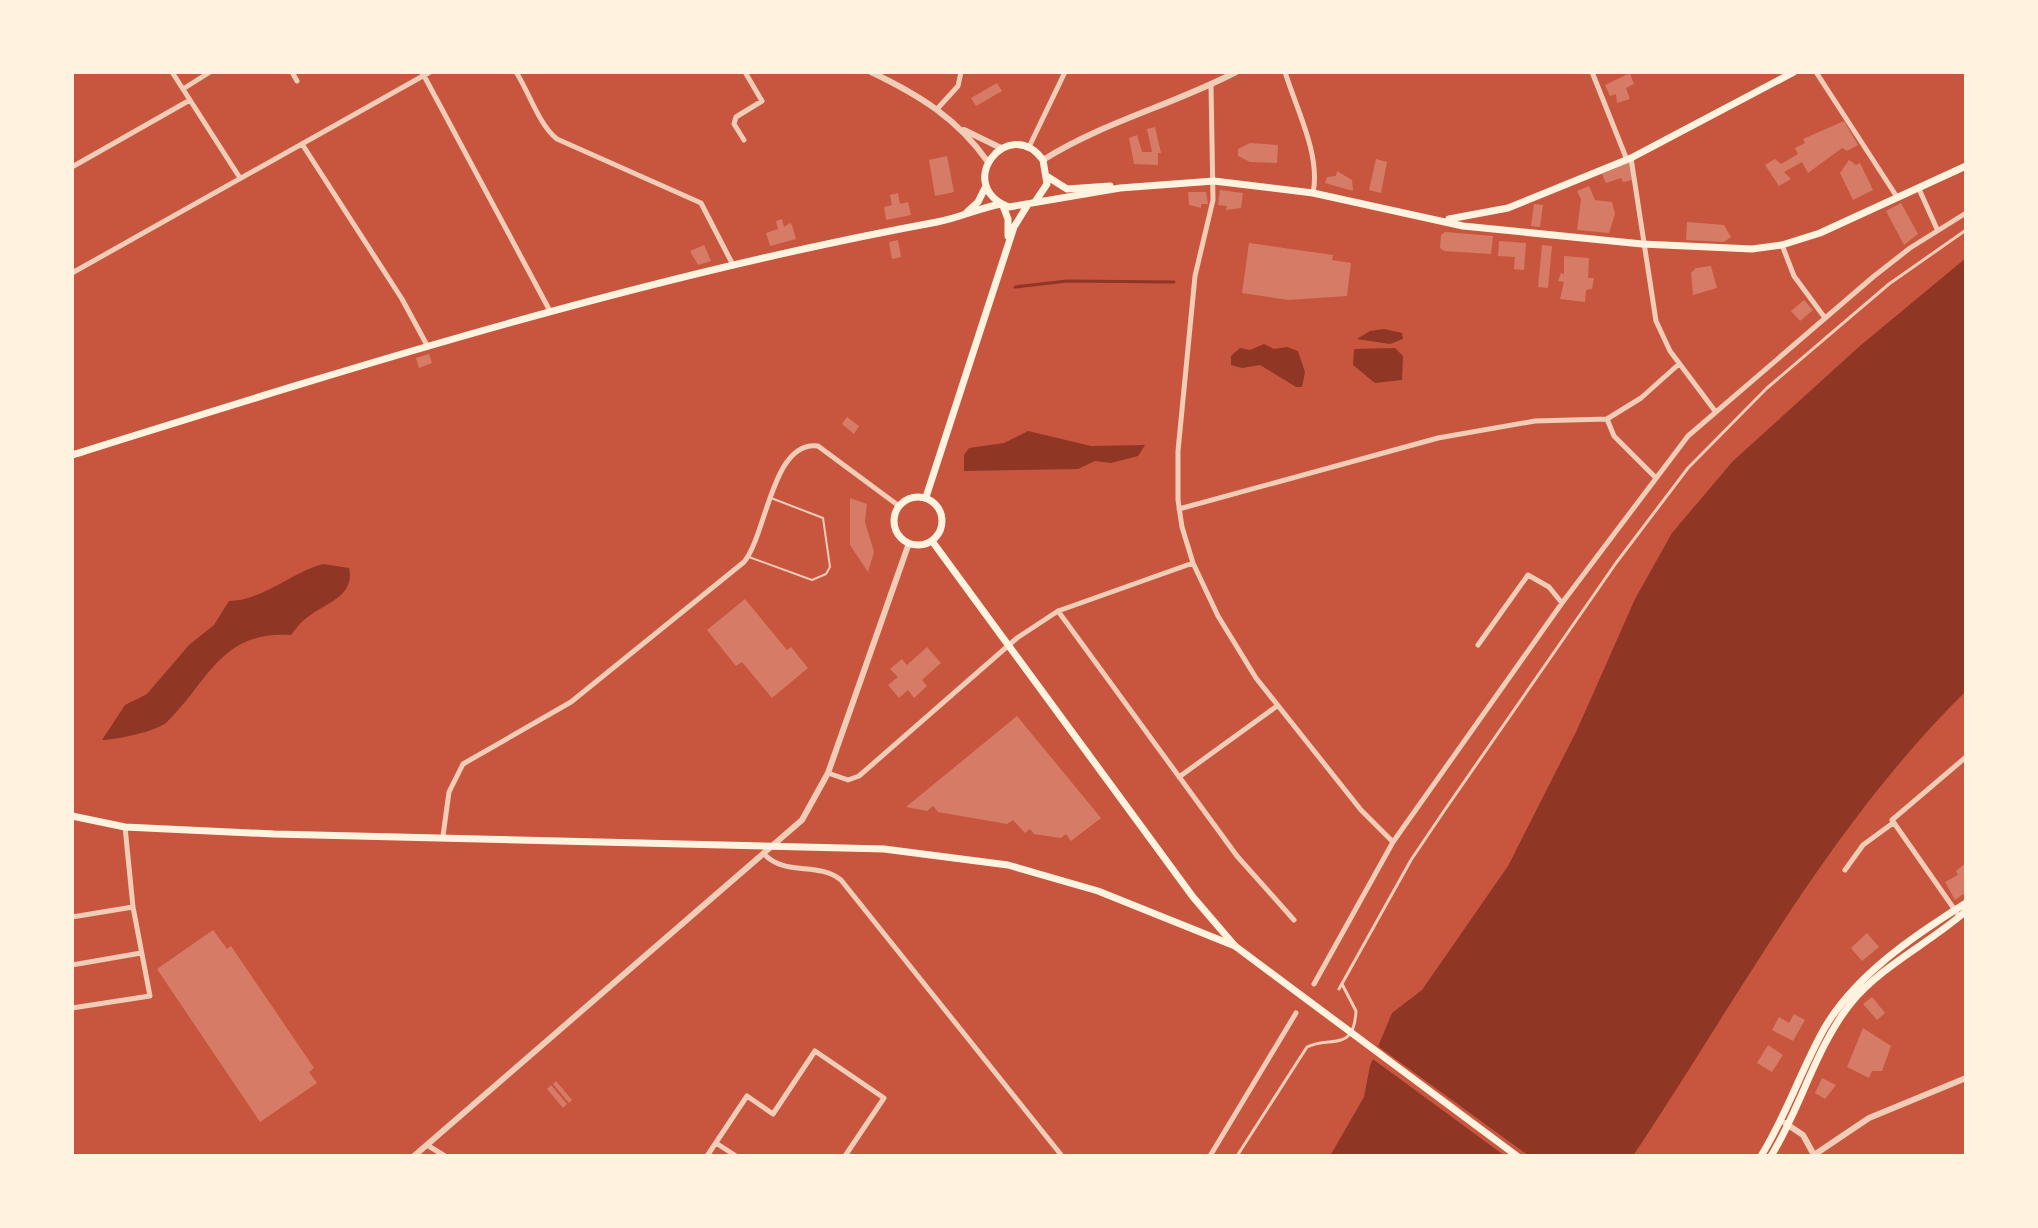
<svg xmlns="http://www.w3.org/2000/svg" width="2038" height="1228" font-family="'Work Sans',sans-serif">
  <style>
    .water { fill: #8f3625 }
    .pier { fill: #c8553d }
    .lines { fill: none; stroke-linecap: round; stroke-linejoin: round }
    .stream { stroke: #8f3625; stroke-width: 3 }
    .building { fill: #d67c66 }
    .service { stroke: #f1ccb7; stroke-width: 2 }
    .pedestrian { stroke: #f1ccb7; stroke-width: 3 }
    .minor { stroke: #f1ccb7; stroke-width: 5 }
    .tertiary { stroke: #f1ccb7; stroke-width: 6 }
    .secondary { stroke: #fff3e0; stroke-width: 7 }
    .primary { stroke: #fff3e0; stroke-width: 7 }
  </style>
  <rect width="100%" height="100%" fill="#c8553d"/>
  <path class="water" d="M 1966,258 L 1966,691 C 1829,826 1739,997 1633,1156 L 1330,1156 L 1364,1097 L 1370,1066 L 1392,1013 L 1422,990 L 1508,866 L 1577,730 L 1635,599 L 1672,533 L 1733,461 L 1861,345 Z
    M 1384,329 L 1402,333 L 1403,339 L 1390,344 L 1357,339 L 1370,331 Z
    M 1264,344 L 1274,349 L 1287,347 L 1298,351 L 1305,372 L 1302,387 L 1296,387 L 1260,365 L 1242,368 L 1231,365 L 1231,356 L 1240,348 L 1250,350 Z
    M 1395,348 L 1403,356 L 1402,380 L 1375,383 L 1353,365 L 1354,349 Z
    M 1028,431 L 1091,446 L 1145,445 L 1138,456 L 1111,463 L 1095,461 L 1078,469 L 964,471 L 964,455 L 969,448 L 1004,443 Z
    M 323,564 L 349,568 C 356,598 321,604 304,620 C 299,624 295,630 291,635 C 221,630 208,682 167,722 C 158,731 115,740 102,740 L 125,705 L 147,694 L 189,645 L 214,625 L 229,601 C 262,601 292,572 323,564 Z"/>
  <path class="pier" d="M 1375,1044 L 1529,1156 L 1505,1156 L 1370,1057 Z"/>
  <g class="lines">
    <path class="stream" d="M 1015,287 L 1067,281 L 1174,282"/>
  </g>
  <path class="building" d="M 1630,73 L 1634,84 L 1626,88 L 1630,99 L 1617,103 L 1616,94 L 1610,96 L 1605,85 Z
    M 997,83 L 1002,91 L 976,106 L 971,98 Z
    M 1844,121 L 1858,145 L 1847,151 L 1842,148 L 1808,173 L 1802,162 L 1784,172 L 1791,179 L 1779,186 L 1765,165 L 1775,159 L 1781,164 L 1798,154 L 1795,148 L 1805,143 L 1803,139 Z
    M 1155,127 L 1161,153 L 1158,153 L 1158,165 L 1134,164 L 1129,138 L 1137,135 L 1142,152 L 1152,152 L 1147,129 Z
    M 1250,143 L 1278,145 L 1277,163 L 1250,162 L 1238,156 L 1238,149 Z
    M 947,156 L 954,192 L 935,196 L 929,160 Z
    M 1376,159 L 1387,162 L 1381,193 L 1369,190 Z
    M 1849,160 L 1856,165 L 1860,163 L 1873,190 L 1853,200 L 1840,173 Z
    M 1630,162 L 1632,180 L 1623,182 L 1621,178 L 1606,183 L 1602,174 Z
    M 1337,171 L 1352,180 L 1353,191 L 1325,183 L 1327,177 L 1336,176 Z
    M 1589,186 L 1595,200 L 1612,202 L 1615,214 L 1609,233 L 1577,230 L 1581,199 L 1577,191 Z
    M 1220,190 L 1243,193 L 1241,208 L 1226,210 L 1227,206 L 1218,205 Z
    M 1188,192 L 1206,192 L 1208,204 L 1201,204 L 1201,208 L 1189,205 Z
    M 898,193 L 900,204 L 908,202 L 911,215 L 886,220 L 884,207 L 892,205 L 890,195 Z
    M 1901,203 L 1918,234 L 1904,245 L 1886,211 Z
    M 1534,204 L 1543,205 L 1540,227 L 1531,226 Z
    M 782,219 L 784,227 L 790,223 L 792,225 L 796,239 L 770,246 L 766,233 L 778,229 L 776,221 Z
    M 1687,222 L 1724,225 L 1731,237 L 1724,242 L 1686,240 Z
    M 1445,232 L 1493,236 L 1491,254 L 1444,251 L 1440,248 L 1441,235 Z
    M 898,240 L 901,257 L 892,259 L 889,242 Z
    M 1499,241 L 1526,243 L 1524,270 L 1514,269 L 1515,257 L 1498,256 Z
    M 1249,243 L 1333,255 L 1332,260 L 1351,263 L 1347,296 L 1288,300 L 1242,293 Z
    M 704,245 L 711,261 L 698,265 L 690,251 Z
    M 1542,245 L 1552,246 L 1548,288 L 1538,287 Z
    M 1564,256 L 1589,258 L 1588,278 L 1594,278 L 1592,289 L 1586,290 L 1585,302 L 1560,299 L 1564,282 L 1558,281 L 1561,273 L 1564,274 Z
    M 1711,266 L 1717,288 L 1693,295 L 1691,273 L 1696,268 Z
    M 1804,300 L 1813,310 L 1800,321 L 1791,311 Z
    M 429,354 L 432,363 L 419,368 L 416,358 Z
    M 847,417 L 859,426 L 854,434 L 842,424 Z
    M 850,498 L 867,504 L 865,522 L 874,552 L 868,572 L 850,545 Z
    M 745,599 L 787,650 L 791,647 L 808,668 L 772,698 L 742,662 L 736,666 L 707,630 Z
    M 927,647 L 941,663 L 922,680 L 927,686 L 914,698 L 908,690 L 899,698 L 888,685 L 898,677 L 890,669 L 902,659 L 907,665 Z
    M 1017,716 L 1101,818 L 1071,841 L 1066,834 L 1061,838 L 1034,834 L 1030,829 L 1025,833 L 1013,820 L 1007,824 L 938,812 L 933,806 L 927,811 L 906,807 Z
    M 1966,863 L 1966,892 L 1955,900 L 1945,882 L 1958,875 L 1956,871 Z
    M 213,930 L 227,949 L 231,946 L 314,1068 L 309,1072 L 317,1083 L 260,1122 L 157,969 Z
    M 1867,933 L 1879,947 L 1862,961 L 1851,948 Z
    M 1872,997 L 1885,1013 L 1877,1020 L 1863,1004 Z
    M 1794,1014 L 1805,1020 L 1793,1041 L 1772,1030 L 1779,1017 L 1789,1023 Z
    M 1863,1028 L 1891,1046 L 1882,1071 L 1872,1071 L 1869,1078 L 1847,1067 Z
    M 1768,1045 L 1783,1055 L 1772,1072 L 1757,1063 Z
    M 1822,1078 L 1836,1085 L 1825,1099 L 1815,1093 Z
    M 556,1081 L 572,1100 L 569,1103 L 553,1084 Z
    M 551,1085 L 567,1104 L 563,1108 L 547,1089 Z"/>
  <g class="lines">
    <path class="service" d="M 749,557 L 812,580 L 826,574 L 830,567 L 823,518 L 771,498"/>
    <path class="pedestrian" d="M 1339,989 L 1411,860 L 1444,811 L 1616,563 L 1688,468 L 1767,388 L 1889,284 L 1966,230
      M 1237,1156 L 1307,1047 C 1329,1035 1354,1054 1356,1011 L 1342,984"/>
    <path class="minor" d="M 172,72 L 240,178
      M 292,72 L 297,81
      M 422,72 L 550,311
      M 516,72 C 529,92 539,125 557,139 L 701,203 L 733,265
      M 1285,72 C 1296,108 1321,155 1313,193
      M 1592,72 L 1627,160
      M 1816,72 L 1897,197
      M 1211,85 L 1213,200 L 1195,276 L 1178,451 L 1178,500 L 1182,527 L 1193,563 L 1218,616 L 1256,678 L 1361,810 L 1393,842
      M 183,89 L 210,72
      M 938,108 L 958,86 L 961,72
      M 744,140 L 734,124 L 736,117 L 762,101 L 745,72
      M 302,144 L 402,299 L 428,347
      M 1029,147 L 1065,72
      M 1631,158 L 1656,321 L 1670,351 L 1715,411
      M 72,167 L 190,100
      M 1919,189 L 1937,229
      M 1782,245 L 1794,276 L 1825,318
      M 72,273 L 430,72
      M 1607,419 L 1614,436 L 1655,477
      M 1179,509 L 1438,438 L 1535,421 L 1607,419 L 1641,398 L 1679,364
      M 1058,611 L 1237,856 L 1294,920
      M 1478,645 L 1528,575 L 1549,587 L 1562,603
      M 828,773 L 848,780 L 859,776 L 1017,638 L 1058,611 L 1193,563
      M 1179,777 L 1277,706
      M 443,836 L 449,792 L 463,764 L 571,702 L 744,562 C 767,534 772,440 818,446 L 899,506
      M 764,854 C 786,877 817,861 841,880 L 1062,1156
      M 1845,870 L 1863,845 L 1893,823
      M 1957,913 L 1892,820 L 1966,757
      M 72,917 L 133,907
      M 72,965 L 141,953
      M 1314,984 L 1393,842 L 1562,603 L 1688,436 L 1873,277 L 1910,248 L 1966,213
      M 72,1008 L 150,996 L 133,907 L 125,827
      M 716,1143 L 736,1156
      M 427,1145 L 445,1156
      M 707,1156 L 747,1096 L 773,1114 L 815,1051 L 884,1098 L 845,1156
      M 1210,1156 L 1296,1013"/>
    <path class="tertiary" d="M 871,72 C 919,95 957,118 988,162
      M 964,130 L 1001,148
      M 1043,160 C 1103,122 1173,105 1236,72
      M 1785,1123 L 1803,1135 L 1814,1155 L 1869,1118 L 1966,1078
      M 414,1156 L 802,820 L 828,773 L 909,543"/>
    <path class="secondary" d="M 1048,177 L 1067,189 L 1110,186
      M 1035,202 L 1047,184 L 1043,160 C 1009,113 952,185 1009,207 L 1120,188 L 1214,181 L 1313,193 L 1463,226 L 1642,244 L 1752,249 L 1782,245 L 1820,233 L 1966,166
      M 1003,206 L 1008,219 L 1008,236
      M 967,212 L 978,202 L 986,186
      M 1449,219 L 1508,208 L 1631,158 L 1794,72
      M 72,455 C 357,366 643,276 937,222 C 959,218 979,208 1001,204
      M894 521a24 24 0 1 1 48 0a24 24 0 1 1-48 0Z
      M 926,497 L 1014,227 L 1027,206
      M 932,541 L 1193,897 L 1235,946
      M 1761,1156 C 1786,1116 1801,1070 1824,1029 C 1855,975 1915,935 1966,903
      M 1771,1156 C 1801,1108 1815,1048 1851,1003 C 1882,965 1930,943 1966,911"/>
    <path class="primary" d="M 72,816 L 125,827 L 274,834 L 884,849 L 1008,865 L 1098,891 L 1235,946 L 1517,1156"/>
  </g>
  <rect width="2038" height="1228" fill="none" stroke="#fff3e0" stroke-width="148"/>
</svg>
